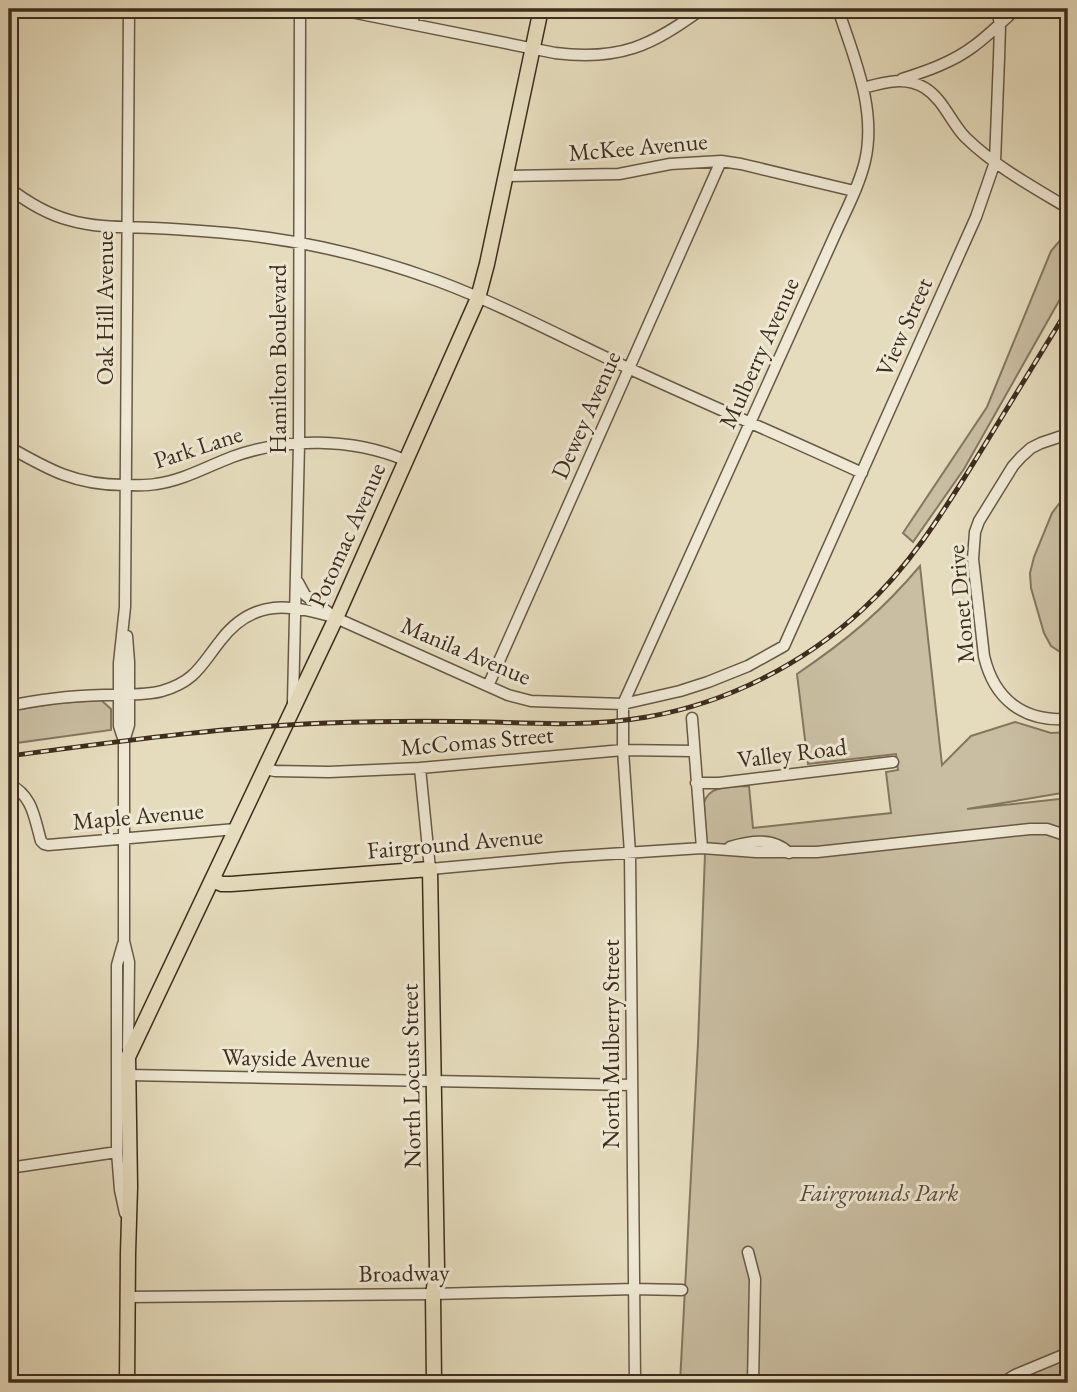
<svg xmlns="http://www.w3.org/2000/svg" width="1077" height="1392" font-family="'EB Garamond',serif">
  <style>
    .green { fill: #c9bea2; stroke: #847660; stroke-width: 2 }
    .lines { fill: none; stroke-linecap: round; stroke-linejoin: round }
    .minor-casing { stroke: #685945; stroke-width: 13 }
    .major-casing { stroke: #3e2d1d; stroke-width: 17 }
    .minor { stroke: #eee8d4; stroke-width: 10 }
    .major { stroke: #e5dcbd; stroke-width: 14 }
    .rail-casing { stroke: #3e2d1d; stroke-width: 5 }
    .rail { stroke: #eee8d4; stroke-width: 2.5; stroke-dasharray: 8; stroke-linecap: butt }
    .labels { text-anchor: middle; stroke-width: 6; stroke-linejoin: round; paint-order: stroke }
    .street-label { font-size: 24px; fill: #3e2d1d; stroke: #eee8d4 }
    .park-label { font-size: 24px; font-style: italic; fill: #5a4a38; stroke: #eee8d4 }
  </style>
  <rect width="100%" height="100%" fill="#e5dcbd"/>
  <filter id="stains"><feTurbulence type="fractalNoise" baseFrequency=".00286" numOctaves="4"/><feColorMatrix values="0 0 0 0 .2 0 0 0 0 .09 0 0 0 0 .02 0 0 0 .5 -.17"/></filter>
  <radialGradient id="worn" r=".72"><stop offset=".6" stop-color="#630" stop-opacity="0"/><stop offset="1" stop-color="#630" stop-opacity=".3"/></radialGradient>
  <path class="green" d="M 1068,231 L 1068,285 L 964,469 L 913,542 L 903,533 L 987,407 L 1051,251 Z
    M 1068,492 L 1068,657 L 1051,646 L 1044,633 L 1031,588 L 1030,573 L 1034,557 L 1052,513 Z
    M 920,566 L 942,765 L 971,736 L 1015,722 L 1051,733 L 1068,732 L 1068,792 L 967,809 L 1068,798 L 1068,1383 L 680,1383 L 698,1043 L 705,854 L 707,853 L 704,803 C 709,784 732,787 749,786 L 753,828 L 891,813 L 886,772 L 898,770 L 896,754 L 808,764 L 797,674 C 847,640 882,611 920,566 Z
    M 101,700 L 111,709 L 111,730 L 9,744 L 9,711 L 58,703 Z"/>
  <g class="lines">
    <g class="minor-casing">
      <path id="minor" d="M 336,9 L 555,53 C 620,61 651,46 702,9
        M 413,24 L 414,9
        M 902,79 C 927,71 953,62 974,46 C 989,35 1002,22 1016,9
        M 863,88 C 885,82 905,76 925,88 C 944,100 951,123 966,138 C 996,167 1033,187 1068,208
        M 506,176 L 619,174 L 670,164 L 721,161 L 741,164 L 854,191
        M 9,188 C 27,202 47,214 69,220 C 96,228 125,227 153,228 C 192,230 230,232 269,238 C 327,246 383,261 438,281 C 502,305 564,338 626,367 C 704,403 784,437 862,473
        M 1068,434 L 1041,443 L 1031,448 L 1021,457 L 1013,466 L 979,521 L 975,532 L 973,559 L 984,656 C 994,699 1023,722 1068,719
        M 9,447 C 49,470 76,485 124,485 C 135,485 146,486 156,484 C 184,480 206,467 232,457 C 287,437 352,438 405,460
        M 298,582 L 305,595 L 328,612
        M 488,686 L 721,161
        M 293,702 L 299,444 L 300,9
        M 9,706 C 40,699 72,696 104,695 C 123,694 144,696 162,691 C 196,681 201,665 221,640 C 253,598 291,604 336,618 L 508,695 L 531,701 L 623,704 L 680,691 L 708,682 L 748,666 L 784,646 L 976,217 L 995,162 L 999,58 L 1000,25 L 997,9
        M 692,718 L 702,848
        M 124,741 L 129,725 L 129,662 L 127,636
        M 420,768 L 430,869 L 563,857 L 702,848 L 756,852 L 817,852 L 1030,829 L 1047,829 L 1068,836
        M 265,769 L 275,771 L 329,772 L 420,768 L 623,750 L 693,751
        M 696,783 L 719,783 L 893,762
        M 9,784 C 33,796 34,817 41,841 L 44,844 L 48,845 L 236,829
        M 730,847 C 749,841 774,837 789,853
        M 123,944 L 117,965 L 117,1152 L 120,1190 L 125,1213
        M 128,1054 L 129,962 L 124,941 L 124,741 L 119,726 L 119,663 L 125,607 L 129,9
        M 128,1075 L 632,1085
        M 9,1168 L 117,1152
        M 748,1252 L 755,1279 L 753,1383
        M 127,1297 L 433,1294 L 634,1289 L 682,1290
        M 635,1383 L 630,853 L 623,750 L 623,704 L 834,237 C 845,212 859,187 865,161 C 877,109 854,58 838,9
        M 1002,1383 L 1015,1375 L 1068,1353"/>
    </g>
    <g class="major-casing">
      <path id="major" d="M 212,880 L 222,884 L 231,884 L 430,869 L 437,1269 L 433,1294 L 434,1383
        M 127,1383 L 128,1253 L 130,1187 L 128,1057 L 336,618 L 478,298 L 487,264 L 541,9"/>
    </g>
    <use href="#minor" class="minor"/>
    <use href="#major" class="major"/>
    <g class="rail-casing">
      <path id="rail" d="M 9,756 C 115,742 220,727 327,723 C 382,721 436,721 491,722 C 543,724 595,726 647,717 C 727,703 804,664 863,609 C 910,566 943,512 976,459 C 1007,409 1037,359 1068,309"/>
    </g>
    <use href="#rail" class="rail"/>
  </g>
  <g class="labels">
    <g class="street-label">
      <text transform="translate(638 147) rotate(-5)" y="8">McKee Avenue</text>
      <text transform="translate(105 308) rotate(-90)" y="8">Oak Hill Avenue</text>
      <text transform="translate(904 327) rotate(-66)" y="8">View Street</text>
      <text transform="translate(759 353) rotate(-66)" y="8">Mulberry Avenue</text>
      <text transform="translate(278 359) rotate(-90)" y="8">Hamilton Boulevard</text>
      <text transform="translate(586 415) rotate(-66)" y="8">Dewey Avenue</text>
      <text transform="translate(198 447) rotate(-18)" y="8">Park Lane</text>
      <text transform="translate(347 535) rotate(-66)" y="8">Potomac Avenue</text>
      <text transform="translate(961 604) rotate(-95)" y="8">Monet Drive</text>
      <text transform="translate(466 651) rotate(23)" y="8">Manila Avenue</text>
      <text transform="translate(477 741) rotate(-5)" y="8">McComas Street</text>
      <text transform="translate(792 753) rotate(-7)" y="8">Valley Road</text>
      <text transform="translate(138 816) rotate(-5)" y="8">Maple Avenue</text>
      <text transform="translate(455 843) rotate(-5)" y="8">Fairground Avenue</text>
      <text transform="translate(611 1044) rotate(-90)" y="8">North Mulberry Street</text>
      <text transform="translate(296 1058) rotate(1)" y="8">Wayside Avenue</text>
      <text transform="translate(411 1076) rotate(-91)" y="8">North Locust Street</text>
      <text transform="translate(404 1273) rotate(-1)" y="8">Broadway</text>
    </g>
    <g class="park-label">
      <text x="879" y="1201">Fairgrounds Park</text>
    </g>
  </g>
  <rect width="1077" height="1392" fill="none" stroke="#e5dcbd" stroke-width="35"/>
  <rect x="10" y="10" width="1056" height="1371" fill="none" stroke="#3e2d1d" stroke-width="3.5"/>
  <rect x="18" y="18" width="1042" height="1357" fill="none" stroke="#3e2d1d" stroke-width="2"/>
  <rect width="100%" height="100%" filter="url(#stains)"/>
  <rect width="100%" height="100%" fill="url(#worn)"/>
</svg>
